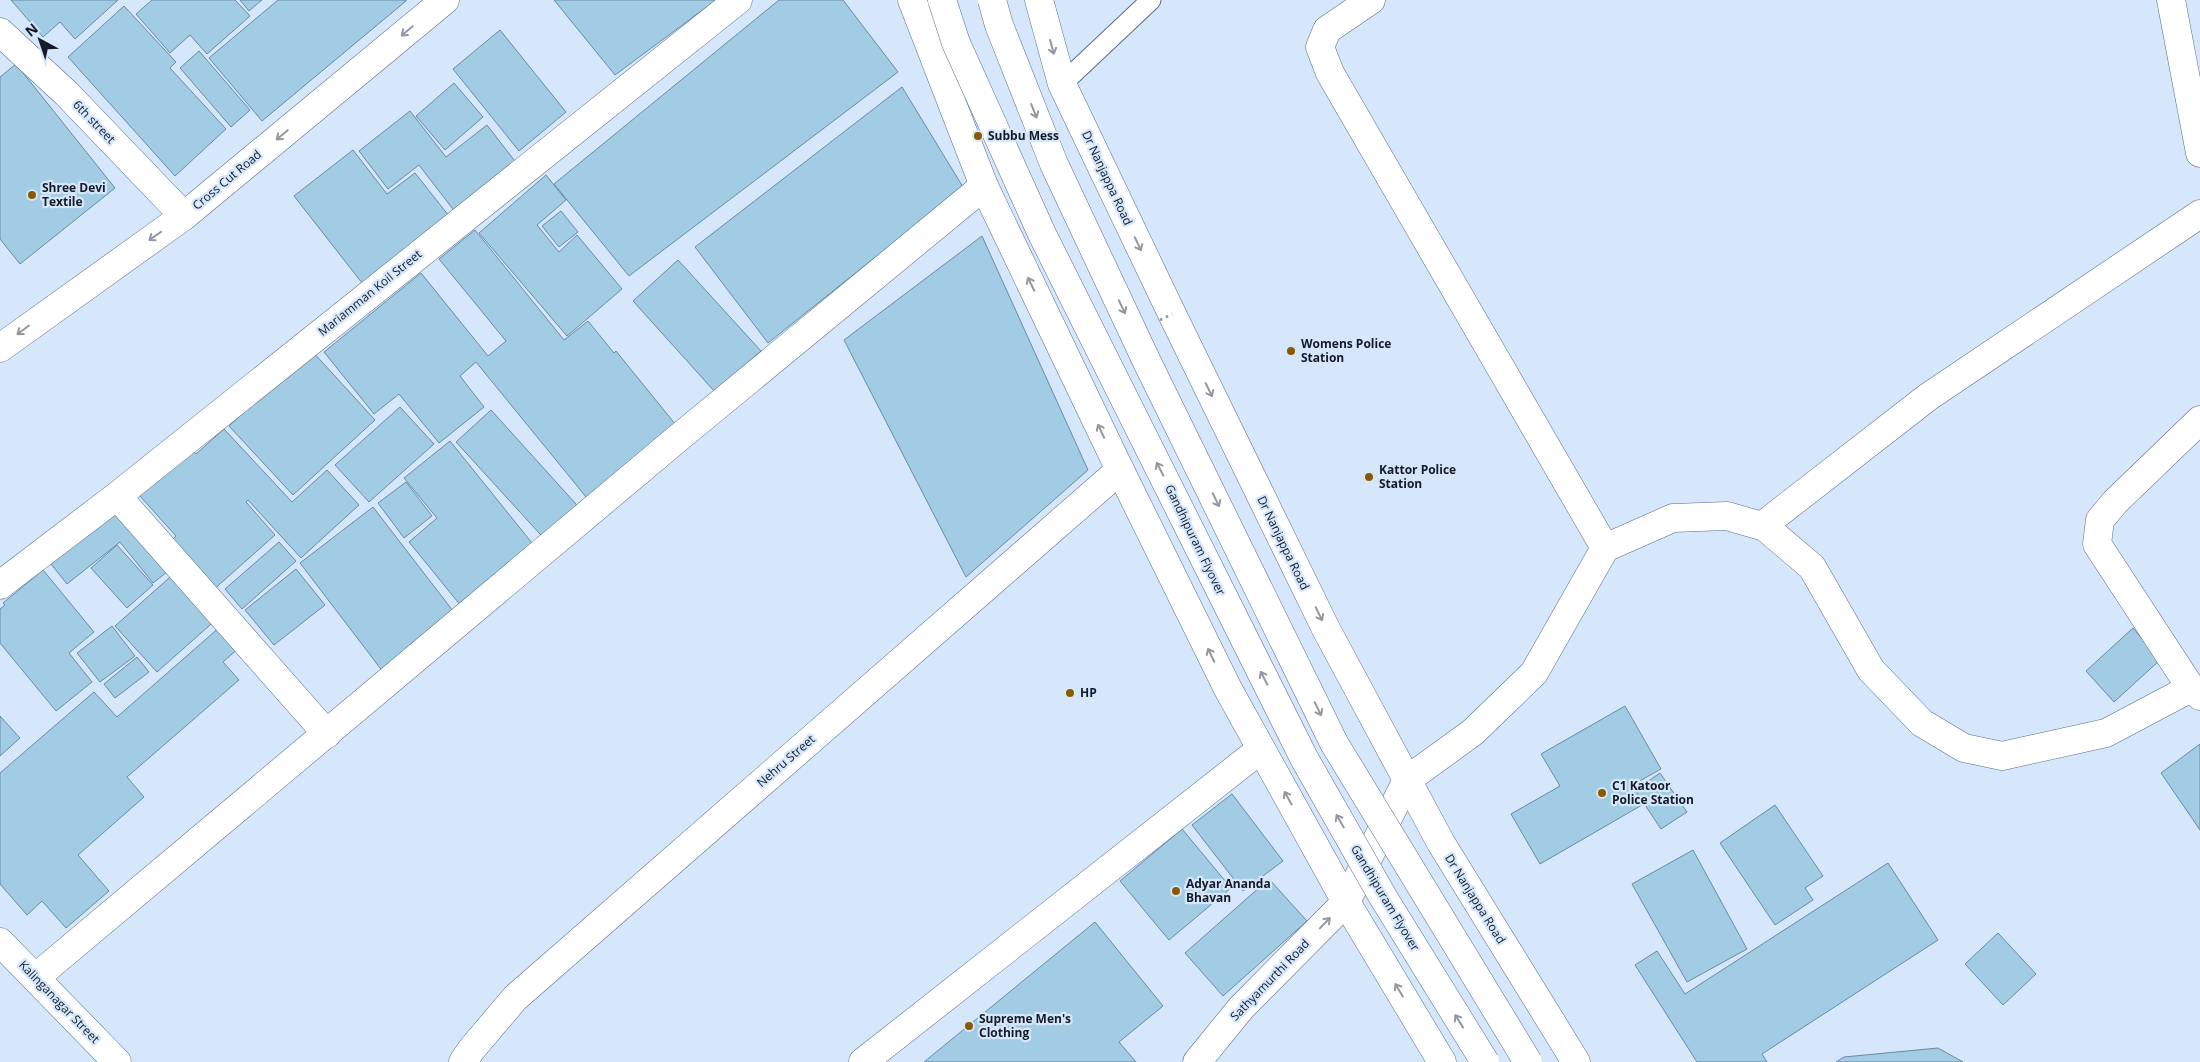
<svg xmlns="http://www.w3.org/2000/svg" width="2200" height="1062" font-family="'Open Sans',sans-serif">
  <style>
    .building { fill: #a2cbe4; stroke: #668da4 }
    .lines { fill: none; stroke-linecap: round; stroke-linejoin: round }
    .service-casing { stroke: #566e8d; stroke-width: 21 }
    .minor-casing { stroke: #566e8d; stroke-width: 29 }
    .tertiary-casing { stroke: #566e8d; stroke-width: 29 }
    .secondary-casing { stroke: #566e8d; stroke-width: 29 }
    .primary-casing { stroke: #566e8d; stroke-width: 29 }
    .service { stroke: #fff; stroke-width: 19 }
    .minor { stroke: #fff; stroke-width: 28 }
    .tertiary { stroke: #fff; stroke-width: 28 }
    .secondary { stroke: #fff; stroke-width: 28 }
    .primary { stroke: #fff; stroke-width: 28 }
    .trunk-bridge-casing { stroke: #566e8d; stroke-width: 29; stroke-linecap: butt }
    .path-bridge { stroke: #909daf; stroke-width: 3; stroke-dasharray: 2.5 4; stroke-linecap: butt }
    .trunk-bridge { stroke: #fff; stroke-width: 28 }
    .oneway { stroke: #94989e }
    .poi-dot { fill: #895a00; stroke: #d6e6fb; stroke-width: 2 }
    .labels { text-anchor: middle; stroke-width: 4.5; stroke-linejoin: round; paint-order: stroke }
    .street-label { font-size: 12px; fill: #121b27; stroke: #d6e6fb }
    .poi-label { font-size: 12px; font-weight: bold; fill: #121b27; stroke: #d6e6fb; text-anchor: start }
  </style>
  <rect width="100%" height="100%" fill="#d6e6fb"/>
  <path class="building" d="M 11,0 L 118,0 L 75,39 L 60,22 L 43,37 Z
    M 152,0 L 235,0 L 250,16 L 207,54 L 190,35 L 170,53 L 136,14 Z
    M 240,0 L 262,0 L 249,11 Z
    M 278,0 L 406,0 L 406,1 L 262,121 L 209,58 Z
    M 554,0 L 716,0 L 615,75 Z
    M 779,0 L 843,0 L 898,72 L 629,276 L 554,184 Z
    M 124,6 L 176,62 L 170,68 L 226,129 L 175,176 L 68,57 Z
    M 500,30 L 566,112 L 519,151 L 453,69 Z
    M 199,51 L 250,110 L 231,127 L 180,68 Z
    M 16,64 L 115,188 L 20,264 L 0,239 L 0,77 Z
    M 454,83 L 483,117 L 445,150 L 416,116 Z
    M 902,87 L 963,187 L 768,343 L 695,247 Z
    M 410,111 L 446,157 L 487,125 L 521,169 L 459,217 L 419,165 L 388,189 L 359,151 Z
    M 353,150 L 387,194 L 415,173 L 453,221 L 366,288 L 294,196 Z
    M 546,175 L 566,200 L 537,225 L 559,252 L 577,235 L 622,289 L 567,336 L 479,233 Z
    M 561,211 L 578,232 L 559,247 L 542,226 Z
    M 475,230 L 564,340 L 588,321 L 614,353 L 616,351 L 680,430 L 591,503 L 476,362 L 460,376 L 484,407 L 439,443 L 399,394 L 374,414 L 324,352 L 421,273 L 488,356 L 506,341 L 439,259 Z
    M 982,236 L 1088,470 L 966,577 L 844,340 Z
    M 678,260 L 761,351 L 715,392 L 633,301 Z
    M 312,351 L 375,420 L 293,495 L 229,426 Z
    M 400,407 L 434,444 L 369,502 L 335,465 Z
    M 491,410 L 585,514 L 550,545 L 456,442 Z
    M 224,429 L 292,502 L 327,470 L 359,505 L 301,558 L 248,500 L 246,502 L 275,535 L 212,591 L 169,543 L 176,536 L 139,495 L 190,448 L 196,454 Z
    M 450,441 L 540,553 L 466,612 L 409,542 L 437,518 L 404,478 Z
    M 406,482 L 432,516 L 404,538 L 378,503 Z
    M 373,507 L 460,620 L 387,677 L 300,563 Z
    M 118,510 L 167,572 L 153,583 L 120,542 L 67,584 L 51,564 Z
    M 279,542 L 296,561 L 242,609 L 225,589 Z
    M 117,545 L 153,585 L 127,608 L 91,568 Z
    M 296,569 L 325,605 L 274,645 L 245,610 Z
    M 43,570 L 94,632 L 69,653 L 92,682 L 56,711 L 0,643 L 0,609 L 5,605 L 3,603 Z
    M 178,570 L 219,617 L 157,672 L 115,626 Z
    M 112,626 L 135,656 L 100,682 L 77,653 Z
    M 221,626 L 240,647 L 223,662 L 239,680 L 127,777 L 144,797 L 78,855 L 109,891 L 66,928 L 42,901 L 27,915 L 0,884 L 0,773 L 94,692 L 117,717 Z
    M 2133,628 L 2160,660 L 2114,702 L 2086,671 Z
    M 137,657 L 149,672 L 115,698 L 104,684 Z
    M 1625,706 L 1661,769 L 1631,786 L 1642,805 L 1540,864 L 1511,814 L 1560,786 L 1541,754 Z
    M 0,716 L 20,738 L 0,756 Z
    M 2200,744 L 2200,830 L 2161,773 Z
    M 1660,773 L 1687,812 L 1661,829 L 1635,790 Z
    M 1232,794 L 1283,861 L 1243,891 L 1192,825 Z
    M 1775,805 L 1823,876 L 1805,888 L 1813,900 L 1775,925 L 1720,843 Z
    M 1182,829 L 1231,888 L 1169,940 L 1120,881 Z
    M 1693,850 L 1747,949 L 1687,982 L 1632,884 Z
    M 1888,863 L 1938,940 L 1762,1054 L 1767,1062 L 1697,1062 L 1635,965 L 1657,951 L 1685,994 Z
    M 1269,879 L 1307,921 L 1223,996 L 1185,953 Z
    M 1095,922 L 1163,1006 L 1119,1042 L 1136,1062 L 924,1062 Z
    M 1998,933 L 2036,974 L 2003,1005 L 1965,964 Z
    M 1938,1048 L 1963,1062 L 1836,1062 L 1844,1057 Z"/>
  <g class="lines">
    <g class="service-casing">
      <path id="service" d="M 1062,84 L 1151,0"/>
    </g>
    <g class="minor-casing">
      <path id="minor" d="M 1371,0 L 1327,30 L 1320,47 L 1330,73 L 1605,548 L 1534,673 L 1473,732 L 1407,780
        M 2171,0 L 2200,153
        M 0,32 L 67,94 L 184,216
        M 2200,420 L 2115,502 L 2100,520 L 2097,544 L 2191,688 L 2200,696
        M 117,496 L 327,734
        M 1762,526 L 1928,397 L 2200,214
        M 1605,548 L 1673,518 L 1727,516 L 1765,527 L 1812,567 L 1871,670 L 1922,723 L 1964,748 L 2002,756 L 2106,733 L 2191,688
        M 0,585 L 117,496 L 738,0
        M 0,942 L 117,1062
        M 35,978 L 677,439 L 984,186
        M 463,1062 L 471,1050 L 515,998 L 1120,470
        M 863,1062 L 1261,749"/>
    </g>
    <g class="tertiary-casing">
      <path id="tertiary" d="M 912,0 L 984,186 L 1120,470 L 1228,689 L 1346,902 L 1442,1062
        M 1039,0 L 1062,84 L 1172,314 L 1326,629 L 1441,843 L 1576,1062"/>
    </g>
    <g class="secondary-casing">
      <path id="secondary" d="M 1197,1062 L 1241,1008 L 1346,902 L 1407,780"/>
    </g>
    <g class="primary-casing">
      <path id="primary" d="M 0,348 L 184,216 L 445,0"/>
    </g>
    <use href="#service" class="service"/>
    <use href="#minor" class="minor"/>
    <use href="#tertiary" class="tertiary"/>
    <use href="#secondary" class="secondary"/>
    <use href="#primary" class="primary"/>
    <g class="trunk-bridge-casing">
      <path id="trunk-bridge" d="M 942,0 L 956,43 L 1042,234 L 1304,758 L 1383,897 L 1485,1062
        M 992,0 L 999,25 L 1054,164 L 1148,364 L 1334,743 L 1528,1062"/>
    </g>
    <path class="path-bridge" d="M 1160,320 L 1172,314"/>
    <use href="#trunk-bridge" class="trunk-bridge"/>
  </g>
  <defs><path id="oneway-shaft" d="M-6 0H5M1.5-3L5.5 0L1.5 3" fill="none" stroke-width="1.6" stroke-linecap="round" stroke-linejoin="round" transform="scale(1.25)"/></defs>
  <g class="oneway">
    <use href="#oneway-shaft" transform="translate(407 31) rotate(140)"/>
    <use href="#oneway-shaft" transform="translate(1052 47) rotate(75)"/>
    <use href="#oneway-shaft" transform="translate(1034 111) rotate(68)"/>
    <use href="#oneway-shaft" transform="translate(282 135) rotate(140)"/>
    <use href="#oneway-shaft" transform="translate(155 236) rotate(145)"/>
    <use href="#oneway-shaft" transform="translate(1138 244) rotate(65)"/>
    <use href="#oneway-shaft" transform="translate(1031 284) rotate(-116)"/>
    <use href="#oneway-shaft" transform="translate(1122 307) rotate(65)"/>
    <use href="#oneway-shaft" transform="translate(23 330) rotate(143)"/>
    <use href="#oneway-shaft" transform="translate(1209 390) rotate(64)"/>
    <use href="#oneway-shaft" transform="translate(1101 431) rotate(-115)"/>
    <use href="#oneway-shaft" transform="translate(1160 469) rotate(-117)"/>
    <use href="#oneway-shaft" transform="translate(1216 500) rotate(64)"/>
    <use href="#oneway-shaft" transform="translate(1319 614) rotate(64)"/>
    <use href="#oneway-shaft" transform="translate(1211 655) rotate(-116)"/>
    <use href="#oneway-shaft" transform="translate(1264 678) rotate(-117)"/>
    <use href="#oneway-shaft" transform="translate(1318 709) rotate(64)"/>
    <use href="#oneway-shaft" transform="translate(1288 798) rotate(-119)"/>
    <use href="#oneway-shaft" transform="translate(1340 821) rotate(-120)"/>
    <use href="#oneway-shaft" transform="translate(1325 923) rotate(-46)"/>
    <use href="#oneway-shaft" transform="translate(1399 990) rotate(-121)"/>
    <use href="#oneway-shaft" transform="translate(1459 1021) rotate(-122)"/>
  </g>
  <g class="poi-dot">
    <circle cx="978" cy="136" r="5"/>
    <circle cx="32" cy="195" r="5"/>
    <circle cx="1291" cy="351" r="5"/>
    <circle cx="1369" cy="477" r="5"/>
    <circle cx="1070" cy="693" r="5"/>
    <circle cx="1602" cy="793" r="5"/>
    <circle cx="1176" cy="891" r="5"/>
    <circle cx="969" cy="1026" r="5"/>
  </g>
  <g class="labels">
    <g class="street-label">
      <text transform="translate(94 122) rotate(46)" y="4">6th street</text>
      <text transform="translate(1107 178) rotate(65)" y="4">Dr Nanjappa Road</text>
      <text transform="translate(227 180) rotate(-40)" y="4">Cross Cut Road</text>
      <text transform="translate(370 293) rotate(-39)" y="4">Mariamman Koil Street</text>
      <text transform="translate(1195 540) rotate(64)" y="4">Gandhipuram Flyover</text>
      <text transform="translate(1283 543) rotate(64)" y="4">Dr Nanjappa Road</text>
      <text transform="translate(786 761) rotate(-41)" y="4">Nehru Street</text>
      <text transform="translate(1385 898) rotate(59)" y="4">Gandhipuram Flyover</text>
      <text transform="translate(1475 899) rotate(58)" y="4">Dr Nanjappa Road</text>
      <text transform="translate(1270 980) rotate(-46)" y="4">Sathyamurthi Road</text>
      <text transform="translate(59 1002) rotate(46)" y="4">Kalinganagar Street</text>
    </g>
    <g class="poi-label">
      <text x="988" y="140">Subbu Mess</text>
      <text x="42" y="192">Shree Devi<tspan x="42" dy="14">Textile</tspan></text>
      <text x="1301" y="348">Womens Police<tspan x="1301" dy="14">Station</tspan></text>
      <text x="1379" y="474">Kattor Police<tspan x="1379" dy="14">Station</tspan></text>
      <text x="1080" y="697">HP</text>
      <text x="1612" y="790">C1 Katoor<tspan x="1612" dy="14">Police Station</tspan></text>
      <text x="1186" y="888">Adyar Ananda<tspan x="1186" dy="14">Bhavan</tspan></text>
      <text x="979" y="1023">Supreme Men's<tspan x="979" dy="14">Clothing</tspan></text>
    </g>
  </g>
  <g transform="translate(40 40) rotate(320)" stroke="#d6e6fb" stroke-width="4" paint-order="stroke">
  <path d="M0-4L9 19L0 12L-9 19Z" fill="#121b27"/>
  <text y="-8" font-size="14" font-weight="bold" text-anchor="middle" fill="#121b27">N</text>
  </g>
</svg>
